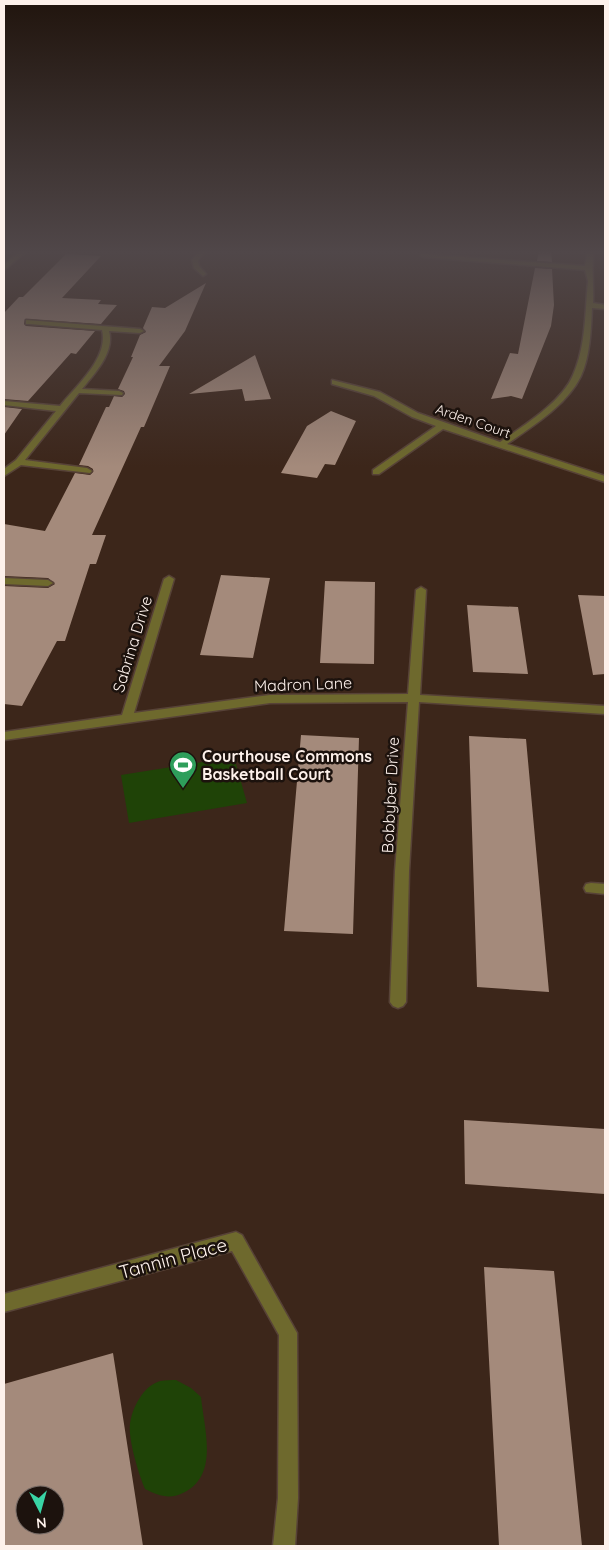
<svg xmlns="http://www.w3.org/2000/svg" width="609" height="1550" font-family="Quicksand,sans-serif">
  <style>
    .green { fill: #1f4307 }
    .building { fill: #a48a7b; fill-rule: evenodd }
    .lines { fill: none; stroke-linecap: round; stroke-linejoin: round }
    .minor-casing { stroke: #574237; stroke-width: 3 }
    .minor { fill: #6e692d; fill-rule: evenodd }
    .labels { text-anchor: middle; stroke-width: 5; stroke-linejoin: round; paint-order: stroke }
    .far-street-label { font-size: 14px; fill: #fdf1eb; stroke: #1c120d }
    .street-label { font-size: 16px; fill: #fdf1eb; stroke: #1c120d }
    .poi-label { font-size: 16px; font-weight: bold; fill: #fdf1eb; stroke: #1c120d; text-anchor: start }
    .near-street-label { font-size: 19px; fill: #fdf1eb; stroke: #1c120d }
  </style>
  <rect width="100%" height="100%" fill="#3c261a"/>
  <path class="green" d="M 234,757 L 247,803 L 129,823 L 121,775 Z
    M 176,1380 L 191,1388 L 201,1397 C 204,1428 219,1474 185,1492 C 170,1500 159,1496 145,1489 C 139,1475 128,1440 130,1424 C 132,1408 143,1386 160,1381 C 165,1380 171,1380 176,1380 Z"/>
  <path class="building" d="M 539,250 L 551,250 L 552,262 L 537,261 Z
    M 66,254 L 101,256 L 62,298 L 101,300 L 98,304 L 117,305 L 101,324 L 25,319 L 24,324 L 26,326 L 95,331 L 76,354 L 71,353 L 28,401 L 4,399 L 4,313 L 19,297 L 23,297 Z
    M 535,268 L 552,269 L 554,305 L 551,326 L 522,399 L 511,396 L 491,399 L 510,353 L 518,354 Z
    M 206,283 L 185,331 L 159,366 L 170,366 L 144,427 L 141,427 L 92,535 L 106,535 L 96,564 L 90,564 L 65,641 L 57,641 L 22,706 L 4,704 L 4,586 L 48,588 L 55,584 L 48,578 L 4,576 L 4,524 L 45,531 L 75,473 L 90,475 L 93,472 L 93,469 L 88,466 L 79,465 L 106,407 L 109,407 L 114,396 L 122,397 L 125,394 L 124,391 L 118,389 L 133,357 L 131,357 L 140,335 L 146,332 L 143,328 L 152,307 L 165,308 Z
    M 255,355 L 271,399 L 245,401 L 242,389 L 189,394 Z
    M 4,407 L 22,409 L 4,435 Z
    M 331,411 L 356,421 L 335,465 L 325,464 L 317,478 L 281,473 L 307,426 Z
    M 221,575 L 270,578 L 253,658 L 200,655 Z
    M 325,581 L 375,582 L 374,664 L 320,663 Z
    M 578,595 L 605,596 L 605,674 L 593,675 Z
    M 467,605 L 518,607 L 528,674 L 473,672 Z
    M 301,735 L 359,738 L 353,934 L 284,931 Z
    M 469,736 L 526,739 L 549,992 L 477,987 Z
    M 464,1120 L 605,1129 L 605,1194 L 465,1184 Z
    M 484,1267 L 554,1271 L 582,1546 L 499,1546 Z
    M 113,1353 L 143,1546 L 4,1546 L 4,1384 ZM 25,1495 L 55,1495 L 55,1525 L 25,1525 Z"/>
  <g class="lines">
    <g class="minor-casing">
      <path id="minor" d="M 22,250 L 28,250 L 4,270 L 4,265 Z
        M 200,250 L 206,250 L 198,260 L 199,266 L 206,274 L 203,276 L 194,268 L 192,260 Z
        M 588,250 L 594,250 C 591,268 594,285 593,303 L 605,305 L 605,309 L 592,308 C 591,330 590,356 581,376 C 567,405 533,426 507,444 L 605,476 L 605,482 L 443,429 L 379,474 L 373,474 L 373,470 L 436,426 L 412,417 L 374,396 L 332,384 L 332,380 L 380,392 L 418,413 L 500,442 C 523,426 562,402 573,375 C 586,346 585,311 588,281 L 585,270 L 423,257 L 421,256 L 421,254 L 585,266 Z
        M 26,320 L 140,329 L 144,331 L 140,333 L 109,331 C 115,352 95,373 82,389 L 119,391 L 123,393 L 122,395 L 79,393 L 25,460 L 87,468 L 92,471 L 90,473 L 21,465 L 4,476 L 4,469 L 16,460 L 56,411 L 4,405 L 4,401 L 60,406 C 76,386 109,358 102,330 L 29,324 L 26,324 Z
        M 169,576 L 174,579 L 134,713 L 270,695 L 408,694 L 416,590 L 421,587 L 426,590 L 420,695 L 605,706 L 605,714 L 419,702 L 409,871 L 406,1002 L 403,1006 L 398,1008 L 393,1006 L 390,1002 L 395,871 L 408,702 L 270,703 L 4,740 L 4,732 L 122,715 L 164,579 Z
        M 4,578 L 48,580 L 53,583 L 48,586 L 4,584 Z
        M 591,883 L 605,884 L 605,894 L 586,892 L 584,888 L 586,884 Z
        M 236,1232 L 242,1235 L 297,1333 L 298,1498 L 295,1546 L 273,1546 L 278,1498 L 279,1335 L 232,1251 L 4,1312 L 4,1294 Z"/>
    </g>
    <use href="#minor" class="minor"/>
  </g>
  <linearGradient id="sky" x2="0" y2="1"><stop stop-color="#21150e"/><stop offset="0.54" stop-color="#504749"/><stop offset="1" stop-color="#504749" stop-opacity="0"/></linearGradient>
  <rect width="609" height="467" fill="url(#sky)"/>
  <defs>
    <g id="stadium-pin" transform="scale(1.4375)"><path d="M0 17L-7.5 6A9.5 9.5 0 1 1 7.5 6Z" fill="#2e9e5b" stroke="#1c120d"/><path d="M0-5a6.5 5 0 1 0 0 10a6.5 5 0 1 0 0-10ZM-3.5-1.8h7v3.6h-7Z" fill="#fff"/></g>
  </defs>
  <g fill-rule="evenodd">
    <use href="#stadium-pin" x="183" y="765"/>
  </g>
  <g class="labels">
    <g class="far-street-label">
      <text transform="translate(473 421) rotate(19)" y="5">Arden Court</text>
    </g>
    <g class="street-label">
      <text transform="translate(132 644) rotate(-73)" y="6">Sabrina Drive</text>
      <text transform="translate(303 684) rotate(-2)" y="6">Madron Lane</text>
      <text transform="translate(390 795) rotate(-87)" y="6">Bobbyber Drive</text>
    </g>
    <g class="poi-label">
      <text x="202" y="762">Courthouse Commons<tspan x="202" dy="18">Basketball Court</tspan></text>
    </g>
    <g class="near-street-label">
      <text transform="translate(173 1258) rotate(-15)" y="7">Tannin Place</text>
    </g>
  </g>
  <rect width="609" height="1550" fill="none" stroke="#fdf1eb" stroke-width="10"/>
  <g transform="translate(40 1510) rotate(174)"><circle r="24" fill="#1c120d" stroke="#766b66"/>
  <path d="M0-4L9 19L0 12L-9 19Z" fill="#39d4a5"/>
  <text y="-8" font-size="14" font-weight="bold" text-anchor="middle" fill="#fdf1eb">N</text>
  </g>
</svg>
